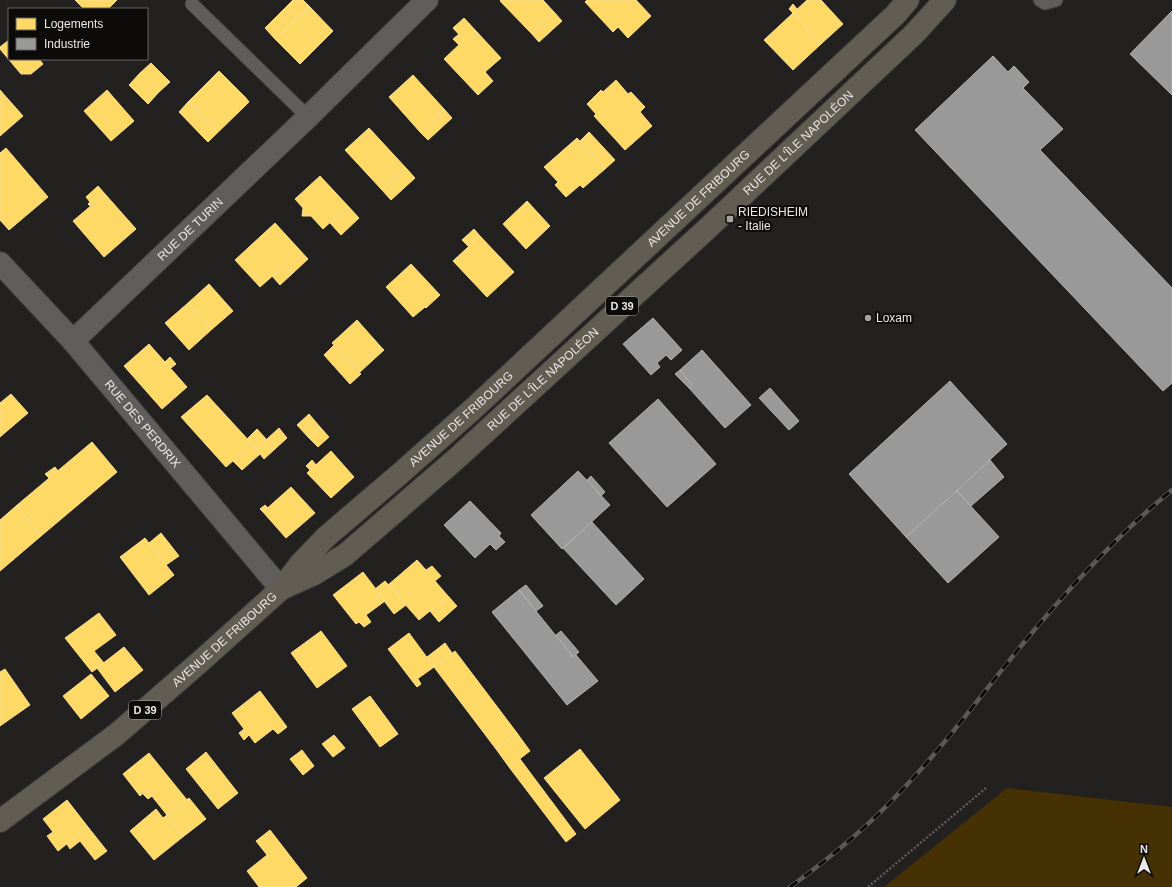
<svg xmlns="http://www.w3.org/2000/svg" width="1172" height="887" font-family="Helvetica,sans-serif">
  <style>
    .water { fill: #453104 }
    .homes { fill: #ffd966; stroke: #f9de8d }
    .industry { fill: #999; stroke: #b1b1b0 }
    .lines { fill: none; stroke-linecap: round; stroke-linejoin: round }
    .service-casing { stroke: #3b3b39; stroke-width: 15 }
    .minor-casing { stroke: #3b3b39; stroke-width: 24 }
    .primary-casing { stroke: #3b3b39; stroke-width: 24 }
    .path { stroke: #5e5d5c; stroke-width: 2.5; stroke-dasharray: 2 2; stroke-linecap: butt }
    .service { stroke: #5f5e5c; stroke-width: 13 }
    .minor { stroke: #5f5e5c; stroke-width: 22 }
    .primary { stroke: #615d53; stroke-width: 22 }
    .rail-casing { stroke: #5a5958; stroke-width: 4.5 }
    .rail { stroke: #0c0b0a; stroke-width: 3; stroke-dasharray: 9; stroke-linecap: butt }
    .poi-dot { fill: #a4a3a1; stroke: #0c0b0a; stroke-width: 1.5 }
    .labels { text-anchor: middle; stroke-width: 4; stroke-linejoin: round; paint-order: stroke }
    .shield { fill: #0c0b0a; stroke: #a7a6a5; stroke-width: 1 }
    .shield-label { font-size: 11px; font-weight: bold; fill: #eae9e7 }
    .street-label { font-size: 12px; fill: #eae9e7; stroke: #0c0b0a }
    .poi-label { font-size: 12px; fill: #eae9e7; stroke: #0c0b0a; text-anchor: start }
  </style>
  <rect width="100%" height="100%" fill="#22211f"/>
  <path class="water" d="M 1007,788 L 1172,807 L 1172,887 L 884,887 Z"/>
  <path class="homes" d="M 75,0 L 117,0 L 108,9 L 84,9 Z
    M 293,0 L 303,0 L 309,6 L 275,39 L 265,28 Z
    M 501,0 L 543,0 L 554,12 L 531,33 L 500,1 Z
    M 587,0 L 636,0 L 651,16 L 628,38 L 618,27 L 613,32 L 585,2 Z
    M 807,0 L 821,0 L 843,24 L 821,44 L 793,13 Z
    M 793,4 L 797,9 L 793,13 L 789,9 Z
    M 309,6 L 333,31 L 300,64 L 275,39 Z
    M 554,12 L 562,21 L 539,42 L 531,33 Z
    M 793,13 L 821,44 L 793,70 L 764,40 Z
    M 464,18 L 501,58 L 485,72 L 493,81 L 478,95 L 444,59 L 464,40 L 453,28 Z
    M 459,34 L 464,40 L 459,45 L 453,39 Z
    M 9,40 L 9,59 L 39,59 L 43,64 L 31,74 L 21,74 L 0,49 L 0,47 Z
    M 151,63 L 170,82 L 159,92 L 140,73 Z
    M 219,71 L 246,98 L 215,129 L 188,102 Z
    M 140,73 L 159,92 L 148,104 L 129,85 Z
    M 413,75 L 444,109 L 420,132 L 389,97 Z
    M 616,80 L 628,94 L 631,92 L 645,107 L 640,112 L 652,126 L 625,150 L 594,116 L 596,114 L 587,104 L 601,90 L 603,92 Z
    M 0,90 L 23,116 L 0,136 Z
    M 107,90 L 134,121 L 111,141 L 84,111 Z
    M 246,98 L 249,102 L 208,142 L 205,139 Z
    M 188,102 L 215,129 L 205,139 L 179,112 Z
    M 444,109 L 452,118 L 428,140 L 420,132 Z
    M 369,128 L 406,168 L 382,190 L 345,150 Z
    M 589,132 L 615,160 L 605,169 L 580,141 Z
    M 577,138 L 605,169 L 583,188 L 580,185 L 566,197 L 555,185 L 558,182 L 544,167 Z
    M 6,148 L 48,197 L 9,230 L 0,220 L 0,153 Z
    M 406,168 L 415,178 L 391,200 L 382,190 Z
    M 320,176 L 348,206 L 323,229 L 311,216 L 302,216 L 303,208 L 295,199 Z
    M 98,186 L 105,194 L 90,206 L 88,204 L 90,202 L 86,197 Z
    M 105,194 L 136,229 L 104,257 L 73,221 Z
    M 527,201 L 550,226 L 526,249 L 503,224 Z
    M 348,206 L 359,218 L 341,235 L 330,223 Z
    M 275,223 L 308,259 L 293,273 L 285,265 L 260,287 L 235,260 Z
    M 474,229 L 480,236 L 469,247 L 462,240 Z
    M 480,236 L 514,272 L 487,297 L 453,261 Z
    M 411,264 L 440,295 L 426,308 L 425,307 L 413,317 L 386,287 Z
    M 285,265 L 293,273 L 280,285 L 272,276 Z
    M 209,284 L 233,311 L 211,330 L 188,303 Z
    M 188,303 L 211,330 L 189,350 L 165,323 Z
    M 357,320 L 381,347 L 370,357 L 373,360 L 360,372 L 332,343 Z
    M 149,344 L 187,387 L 162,409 L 124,366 Z
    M 334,345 L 361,374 L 350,384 L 324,355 Z
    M 381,347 L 384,350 L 373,360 L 370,357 Z
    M 170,357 L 176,364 L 171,368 L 165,362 Z
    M 11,394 L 28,413 L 0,437 L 0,403 Z
    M 207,395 L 252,444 L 226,467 L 181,417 Z
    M 309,414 L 320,427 L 309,438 L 297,425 Z
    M 320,427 L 329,437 L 318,447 L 309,438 Z
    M 279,428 L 287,438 L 264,459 L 256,449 Z
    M 257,429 L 267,440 L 256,449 L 247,439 Z
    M 92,442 L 117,472 L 41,536 L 16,506 Z
    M 252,444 L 260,454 L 242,470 L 233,461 Z
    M 331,451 L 354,477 L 331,498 L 307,473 Z
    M 312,460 L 316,465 L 310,470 L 306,466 Z
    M 55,467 L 58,471 L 49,478 L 45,474 Z
    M 291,487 L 315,513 L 286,538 L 263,512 Z
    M 265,505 L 268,508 L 263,512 L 260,509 Z
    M 16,506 L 41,536 L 0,571 L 0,520 Z
    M 161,533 L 179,556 L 166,565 L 149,543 Z
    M 145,538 L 174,575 L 149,595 L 120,557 Z
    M 417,560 L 426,570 L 432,566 L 441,576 L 435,581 L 448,596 L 419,620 L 388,585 Z
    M 363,572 L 385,601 L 366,615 L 371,622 L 364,627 L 359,622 L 356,624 L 333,595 Z
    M 385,581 L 406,605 L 394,614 L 375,589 Z
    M 448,596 L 457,606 L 439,622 L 430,611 Z
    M 99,613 L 116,635 L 94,651 L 104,663 L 92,672 L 65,638 Z
    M 321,631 L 347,666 L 317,688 L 291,653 Z
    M 409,633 L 434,667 L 413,682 L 388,649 Z
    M 445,643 L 452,653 L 434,667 L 427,657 Z
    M 124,647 L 143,670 L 115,692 L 97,668 Z
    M 455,651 L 517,733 L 496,749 L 434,667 Z
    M 5,669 L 30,705 L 0,726 L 0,672 Z
    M 91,674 L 109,696 L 81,719 L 63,696 Z
    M 418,679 L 421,684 L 417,687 L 413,682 Z
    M 260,691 L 287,727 L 278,734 L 273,729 L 255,743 L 249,735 L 244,740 L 239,733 L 244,729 L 232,713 Z
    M 370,696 L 398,734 L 380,747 L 352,709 Z
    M 517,733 L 530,751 L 509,767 L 496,749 Z
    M 334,735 L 345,748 L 333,757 L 322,744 Z
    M 580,749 L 620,800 L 585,829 L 544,778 Z
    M 302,750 L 314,766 L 303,775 L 290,759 Z
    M 206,752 L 238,793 L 218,809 L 186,769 Z
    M 149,753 L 187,800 L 167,815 L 147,790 L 140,796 L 123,774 Z
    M 520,759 L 576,834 L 566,842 L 509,767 Z
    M 147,790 L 152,796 L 148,799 L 143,794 Z
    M 189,798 L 206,819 L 184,836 L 167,815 Z
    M 67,800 L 88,827 L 58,851 L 47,836 L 53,832 L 43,819 Z
    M 156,809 L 163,818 L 167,815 L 184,836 L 154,860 L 130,831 Z
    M 88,827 L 107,851 L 95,860 L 80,841 L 70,849 L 67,844 Z
    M 270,830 L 307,878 L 296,887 L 259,887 L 247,871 L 267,855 L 256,841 Z"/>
  <path class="industry" d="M 1172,11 L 1172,95 L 1130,54 Z
    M 993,56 L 1008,72 L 1014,66 L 1029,82 L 1023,88 L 1063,129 L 1040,150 L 1172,288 L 1172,383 L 1163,391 L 915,130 Z
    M 653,318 L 682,350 L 671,360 L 666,355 L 657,363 L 660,367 L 651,375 L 623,344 Z
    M 702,350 L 751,405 L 725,428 L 689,388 L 692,385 L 680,370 Z
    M 680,370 L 692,385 L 689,388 L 675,374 Z
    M 950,381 L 1007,444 L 906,537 L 849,474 Z
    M 770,388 L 799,421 L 789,430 L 759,398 Z
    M 658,399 L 716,464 L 667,507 L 609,443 Z
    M 990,460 L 1004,477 L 971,506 L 957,491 Z
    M 578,471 L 610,505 L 562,549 L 531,515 Z
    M 591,476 L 605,492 L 601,496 L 587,480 Z
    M 957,491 L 999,537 L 948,583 L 906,537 Z
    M 470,501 L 501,533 L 499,536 L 505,542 L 496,550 L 490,544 L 475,558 L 444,525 Z
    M 592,522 L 644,579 L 616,605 L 563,548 Z
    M 526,585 L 543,606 L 536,611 L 519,590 Z
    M 519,590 L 573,657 L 576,655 L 598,681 L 567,705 L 492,612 Z
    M 561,631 L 579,652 L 573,657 L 556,635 Z"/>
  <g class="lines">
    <g class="service-casing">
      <path id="service" d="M 1040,0 L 1045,3 L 1056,0
        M 192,4 L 308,117"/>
    </g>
    <g class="minor-casing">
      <g id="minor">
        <path id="s1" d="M 0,263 L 73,341 L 281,589"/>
        <path id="s2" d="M 73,341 L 308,117 L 427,0"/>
      </g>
    </g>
    <g class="primary-casing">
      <g id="primary">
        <path id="s3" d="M 283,588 L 314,574 L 345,555 L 456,459 L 710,226 L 914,34 L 945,0"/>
        <path id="s4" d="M 0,821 L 117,734 L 202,660 L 281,589 L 301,563 L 326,537 L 402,472 L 473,409 L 866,42 L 895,15 L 908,0"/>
      </g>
    </g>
    <path class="path" d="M 868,887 L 986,788"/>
    <use href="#service" class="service"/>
    <use href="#minor" class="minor"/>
    <use href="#primary" class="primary"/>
    <g class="rail-casing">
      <path id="rail" d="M 790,887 C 830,858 869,826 902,790 C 945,745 982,694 1021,646 C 1067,590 1116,536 1172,490"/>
    </g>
    <use href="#rail" class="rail"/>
  </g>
  <g class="poi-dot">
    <rect x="726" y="215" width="8" height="8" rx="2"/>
    <circle cx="868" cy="318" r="4"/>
  </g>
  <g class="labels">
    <g class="shield">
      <rect x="606" y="297" width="32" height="18" rx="3"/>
      <rect x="129" y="701" width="32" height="18" rx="3"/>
    </g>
    <g class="shield-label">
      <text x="622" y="310">D 39</text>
      <text x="145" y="714">D 39</text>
    </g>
    <g class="street-label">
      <text dy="4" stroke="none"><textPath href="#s3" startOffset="683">RUE DE L'ÎLE NAPOLÉON</textPath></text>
      <text dy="4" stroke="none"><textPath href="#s4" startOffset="937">AVENUE DE FRIBOURG</textPath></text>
      <text dy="4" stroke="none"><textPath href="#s2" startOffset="162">RUE DE TURIN</textPath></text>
      <text dy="4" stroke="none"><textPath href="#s3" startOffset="335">RUE DE L'ÎLE NAPOLÉON</textPath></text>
      <text dy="4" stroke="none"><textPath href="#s4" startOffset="613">AVENUE DE FRIBOURG</textPath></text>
      <text dy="4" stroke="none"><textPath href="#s1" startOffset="215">RUE DES PERDRIX</textPath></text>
      <text dy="4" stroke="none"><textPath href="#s4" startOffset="289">AVENUE DE FRIBOURG</textPath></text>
    </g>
    <g class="poi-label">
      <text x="738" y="216">RIEDISHEIM<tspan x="738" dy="14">- Italie</tspan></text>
      <text x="876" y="322">Loxam</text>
    </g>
  </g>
  <rect x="8" y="8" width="140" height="52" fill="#0c0b0a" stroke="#656462"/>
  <rect x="16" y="18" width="20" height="12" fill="#ffd966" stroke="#656462"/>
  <text x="44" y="28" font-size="12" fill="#eae9e7">Logements</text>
  <rect x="16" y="38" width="20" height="12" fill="#999999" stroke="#656462"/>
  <text x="44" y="48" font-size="12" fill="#eae9e7">Industrie</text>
  <g transform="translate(1144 859)" stroke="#0c0b0a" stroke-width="3" paint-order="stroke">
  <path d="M0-3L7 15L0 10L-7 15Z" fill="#eae9e7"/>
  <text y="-6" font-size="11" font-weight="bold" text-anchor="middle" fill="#eae9e7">N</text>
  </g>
</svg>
